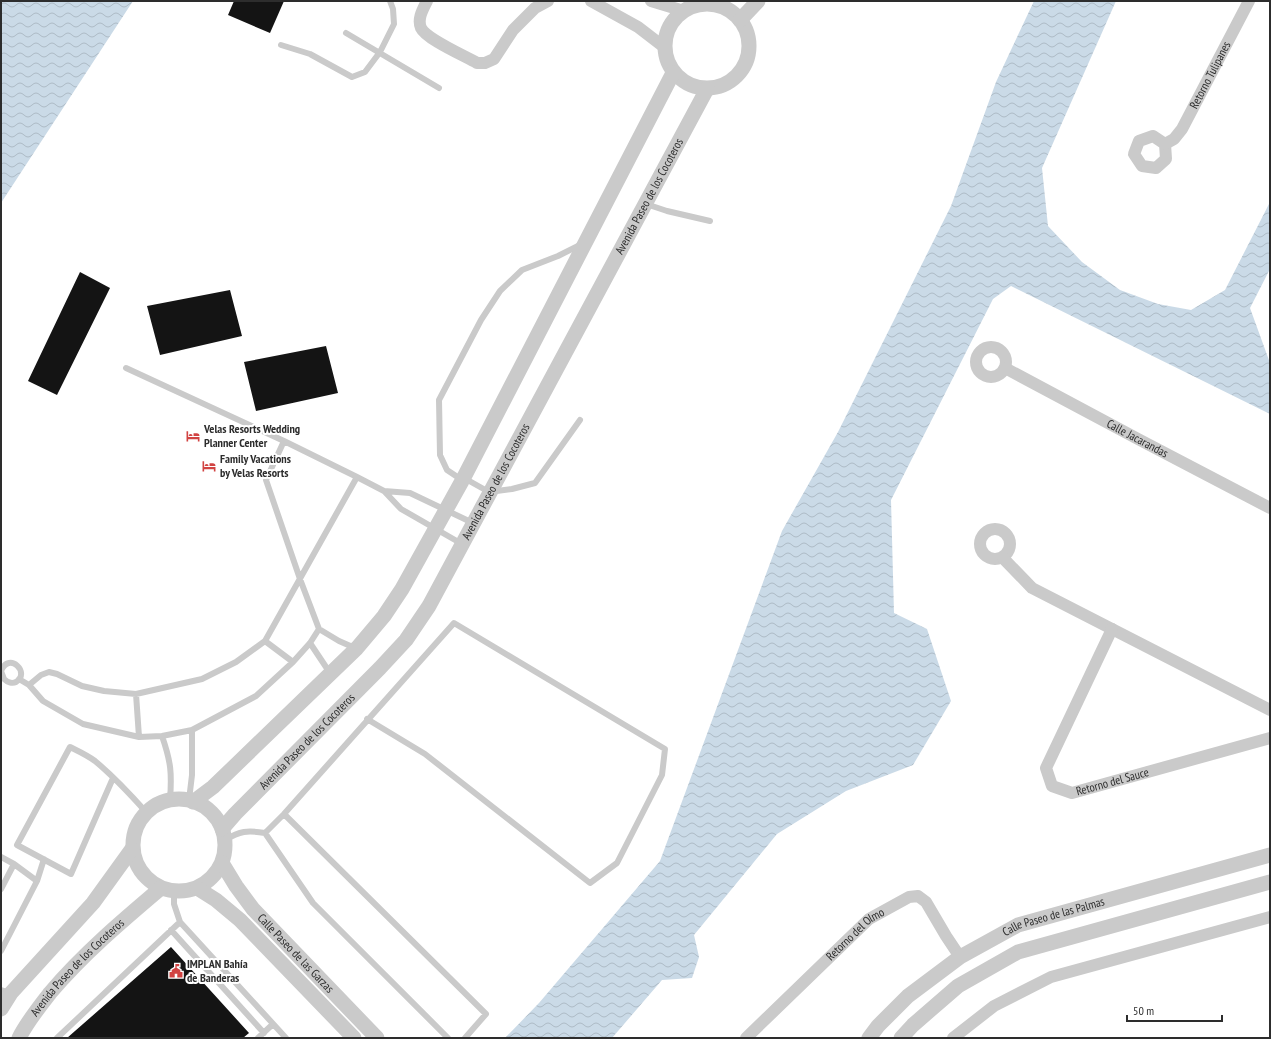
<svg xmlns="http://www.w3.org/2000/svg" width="1271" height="1039" font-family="'PT Sans Narrow',sans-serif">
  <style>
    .water { fill: url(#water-waves) }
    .building { fill: #141414 }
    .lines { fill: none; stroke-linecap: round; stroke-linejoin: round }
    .service { stroke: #cacaca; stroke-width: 6 }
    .minor { stroke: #cacaca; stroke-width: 12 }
    .tertiary { stroke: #cacaca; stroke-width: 15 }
    .labels { text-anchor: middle; stroke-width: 4; stroke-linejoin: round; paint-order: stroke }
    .street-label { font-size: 12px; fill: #2d2d2d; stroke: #fff }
    .poi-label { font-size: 12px; font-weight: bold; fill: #2d2d2d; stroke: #fff; text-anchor: start }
  </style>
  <defs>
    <pattern id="water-waves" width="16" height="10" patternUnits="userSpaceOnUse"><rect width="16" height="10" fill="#cadae7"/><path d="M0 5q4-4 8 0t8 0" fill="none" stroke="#aebbc6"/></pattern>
  </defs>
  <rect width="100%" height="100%" fill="#fff"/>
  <path class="water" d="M 1,1 L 133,1 L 1,203 Z
    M 1034,1 L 1116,1 L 1042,168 L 1048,226 L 1082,262 L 1120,290 L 1158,304 L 1191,310 L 1225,290 L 1270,202 L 1270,269 L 1250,308 L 1270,363 L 1270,414 L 1011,286 L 993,299 L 891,500 L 894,613 L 927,629 L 951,701 L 913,765 L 846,791 L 777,834 L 694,935 L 699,957 L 692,978 L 662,980 L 612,1038 L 505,1038 L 539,1003 L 660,861 L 782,531 L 838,432 L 951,206 L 996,82 Z"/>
  <path class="building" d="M 234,1 L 284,1 L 270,33 L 228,15 Z
    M 80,272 L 110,288 L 57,395 L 28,381 Z
    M 230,290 L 242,336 L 160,355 L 147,306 Z
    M 326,346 L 338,393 L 256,411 L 244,362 Z
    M 171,947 L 249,1033 L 243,1038 L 67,1038 Z"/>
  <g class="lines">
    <path class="service" d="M 346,33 L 439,88
      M 281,45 L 310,54 L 352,77 L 365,72 L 380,52 L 394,24 L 393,9 L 390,1
      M 646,204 L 667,211 L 710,221
      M 126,368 L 284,441 L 357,477 L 384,491 L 401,509 L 462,544
      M 284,441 L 266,480 L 300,579 L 319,629 L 339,641 L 355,648
      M 464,478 L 489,492 L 512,489 L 535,483 L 580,420
      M 462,480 L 447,470 L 440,455 L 439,400 L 481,320 L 500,291 L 522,270 L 558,256 L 580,245
      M 384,491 L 410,493 L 473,523
      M 265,641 L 293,662
      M 310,643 L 330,673
      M 1,671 C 9,651 31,673 16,682 C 12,684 7,682 4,679 L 1,671
      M 19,679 L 29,685 L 43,701 L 83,724 L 139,737 L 162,736 L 192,730 L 256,696 L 293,662 L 310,643 L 319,629
      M 29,685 L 41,675 L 49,672 L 57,674 L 82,686 L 104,691 L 136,694 L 202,679 L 236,662 L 265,641 L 357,477
      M 136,694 L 139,737
      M 162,736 C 171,762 172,773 170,800
      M 113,778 L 71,874 L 17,845 L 70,747 C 78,751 87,755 95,761 C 113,776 130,794 146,812
      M 189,800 L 192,775 L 192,730
      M 284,814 L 486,1014 L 465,1038
      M 265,833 L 313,903 L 448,1038
      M 225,840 C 240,831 247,830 265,833 L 284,814 L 454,623 L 665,749 L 662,775 L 617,863 L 590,883 L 425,754 L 367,719
      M 1,857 L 14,864
      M 1,889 L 14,864 L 37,881
      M 180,922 L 286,1038
      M 171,930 L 264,1033
      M 1,951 L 37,881 L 44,859
      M 1,990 L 11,993
      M 57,1038 L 180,922 L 174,904 L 174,892
      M 258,1038 L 273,1024"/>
    <g class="minor">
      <path d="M 427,1 C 423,9 417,19 421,28 C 426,39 465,56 477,63 L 485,63 L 494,59 L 513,30 L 535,8 L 548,1"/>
      <path d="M 591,1 L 638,27 L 664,47"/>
      <path d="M 651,1 L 684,11"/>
      <path d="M 1153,136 L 1165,144 L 1166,159 L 1156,168 L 1142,166 L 1134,154 L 1139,141 Z"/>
      <path id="s1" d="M 1165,144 L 1174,139 L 1182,129 L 1249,1"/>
      <circle cx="991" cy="362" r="15"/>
      <path id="s2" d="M 1005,368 L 1138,439 L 1270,508"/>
      <circle cx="995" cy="544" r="15"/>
      <path d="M 1003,558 L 1032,588 L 1270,710"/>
      <path id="s3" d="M 1112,629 L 1046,768 L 1052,786 L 1072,793 L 1270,738"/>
      <path id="s4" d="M 746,1038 L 869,919 L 909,897 L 918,896 L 926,902 L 946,936 L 960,957"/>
      <path d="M 953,1038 L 994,1006 L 1051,977 L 1270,917"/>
    </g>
    <g class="tertiary">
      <circle cx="707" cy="46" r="42"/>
      <path d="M 740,20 L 758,1"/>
      <circle cx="179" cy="845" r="46"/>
      <path d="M 193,802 L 213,787 L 357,648 L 384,616 L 402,589 L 462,481 L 673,73"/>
      <path id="s5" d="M 222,829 L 235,814 L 380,668 L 406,640 L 429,606 L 707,89"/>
      <path id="s6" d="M 222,863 L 236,886 L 253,909 L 377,1038"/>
      <path d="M 197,888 L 216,900 L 240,920 L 354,1038"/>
      <path d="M 1,1009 L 11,993 L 93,903 L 132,849"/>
      <path id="s7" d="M 19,1038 C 27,1022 39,1007 50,993 C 83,954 122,921 161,888"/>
      <path id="s8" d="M 869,1038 L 878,1026 L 908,996 L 960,957 L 1018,925 L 1270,855"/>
      <path d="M 901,1038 L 913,1025 L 958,986 L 1018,952 L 1270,882"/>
    </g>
  </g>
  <defs>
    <g id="hotel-bare" transform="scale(1.08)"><path d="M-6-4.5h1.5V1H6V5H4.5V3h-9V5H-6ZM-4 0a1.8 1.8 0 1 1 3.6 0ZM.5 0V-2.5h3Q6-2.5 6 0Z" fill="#d14342" stroke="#fff" stroke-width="2.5" paint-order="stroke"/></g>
    <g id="civic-bare" transform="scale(1.08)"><path d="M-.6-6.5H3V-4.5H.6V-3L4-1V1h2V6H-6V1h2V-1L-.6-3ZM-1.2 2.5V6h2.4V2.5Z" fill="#d14342" stroke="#fff" stroke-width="2.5" paint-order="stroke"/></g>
  </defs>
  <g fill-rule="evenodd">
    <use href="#hotel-bare" x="193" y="436"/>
    <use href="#hotel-bare" x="209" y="466"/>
    <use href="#civic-bare" x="176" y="971"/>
  </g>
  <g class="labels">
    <g class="street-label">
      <text dy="4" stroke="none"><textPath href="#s1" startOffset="84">Retorno Tulipanes</textPath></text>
      <text dy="4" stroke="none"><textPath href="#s5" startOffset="770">Avenida Paseo de los Cocoteros</textPath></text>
      <text dy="4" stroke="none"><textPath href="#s2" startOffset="150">Calle Jacarandas</textPath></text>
      <text dy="4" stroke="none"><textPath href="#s5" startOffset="446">Avenida Paseo de los Cocoteros</textPath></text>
      <text dy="4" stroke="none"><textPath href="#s5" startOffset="122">Avenida Paseo de los Cocoteros</textPath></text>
      <text dy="4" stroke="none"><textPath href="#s3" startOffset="236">Retorno del Sauce</textPath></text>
      <text dy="4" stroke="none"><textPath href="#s8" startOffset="225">Calle Paseo de las Palmas</textPath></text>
      <text dy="4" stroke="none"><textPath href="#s4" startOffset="151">Retorno del Olmo</textPath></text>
      <text dy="4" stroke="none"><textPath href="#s6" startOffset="117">Calle Paseo de las Garzas</textPath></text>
      <text dy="4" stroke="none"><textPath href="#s7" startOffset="92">Avenida Paseo de los Cocoteros</textPath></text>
    </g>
    <g class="poi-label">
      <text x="204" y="433">Velas Resorts Wedding<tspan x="204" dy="14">Planner Center</tspan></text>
      <text x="220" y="463">Family Vacations<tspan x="220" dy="14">by Velas Resorts</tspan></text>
      <text x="187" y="968">IMPLAN Bahía<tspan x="187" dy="14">de Banderas</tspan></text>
    </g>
  </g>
  <rect width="1271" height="1039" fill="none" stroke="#2d2d2d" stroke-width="4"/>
  <path d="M1127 1015v6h95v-6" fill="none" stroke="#2d2d2d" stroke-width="2"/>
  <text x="1133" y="1015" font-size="12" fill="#2d2d2d" stroke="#ffffff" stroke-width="3" paint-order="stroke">50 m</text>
</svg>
